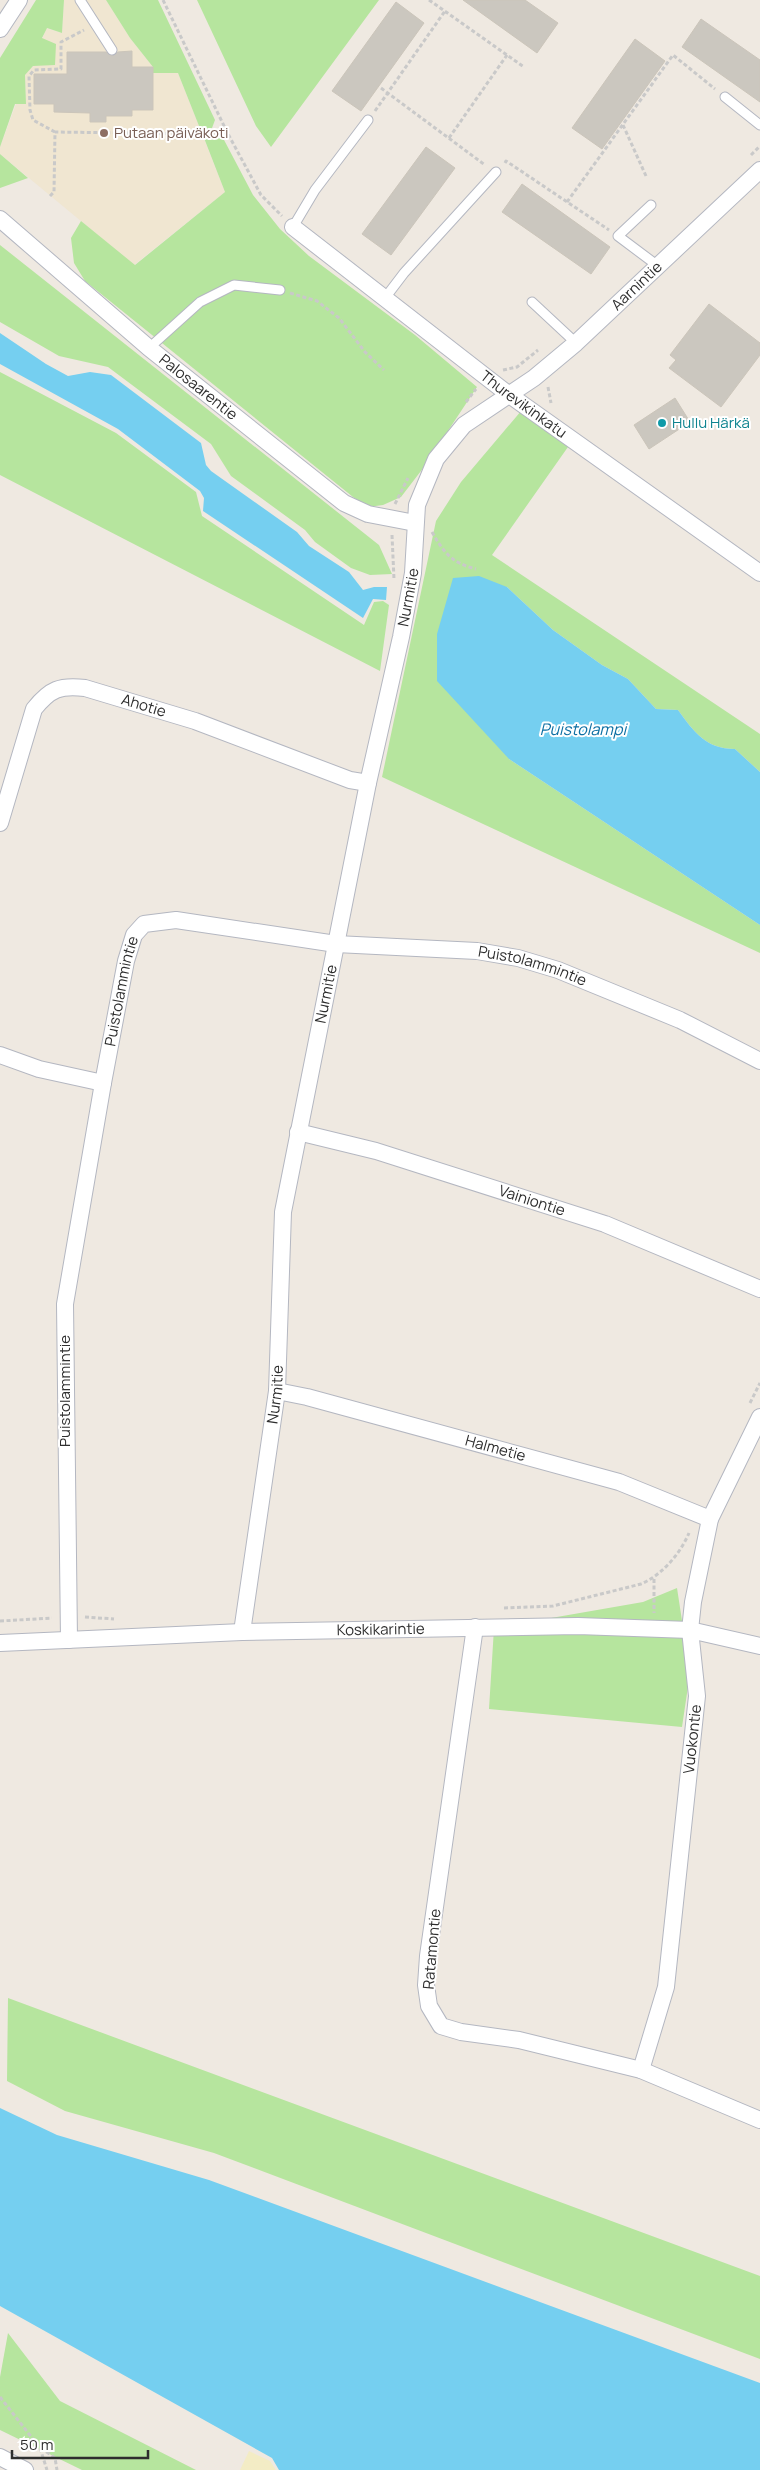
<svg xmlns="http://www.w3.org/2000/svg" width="760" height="2470" font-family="Manrope,sans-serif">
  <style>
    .education { fill: #f0e6d1 }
    .green { fill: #b6e59e }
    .sand { fill: #f3ecc5 }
    .water { fill: #75cff0 }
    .building { fill: #cbc7bf; stroke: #cbc5ba }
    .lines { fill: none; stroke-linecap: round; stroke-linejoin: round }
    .lane-casing { stroke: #b4b7c1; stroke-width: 11 }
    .street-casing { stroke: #b4b7c1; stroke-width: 18 }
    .path { stroke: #c9c9c9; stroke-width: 3; stroke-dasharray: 4 2.5; stroke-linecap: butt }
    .lane { stroke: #fff; stroke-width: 9 }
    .street { stroke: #fff; stroke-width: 16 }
    .education-dot { fill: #8d6e63; stroke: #fff; stroke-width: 2 }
    .culture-dot { fill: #0f9aa8; stroke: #fff; stroke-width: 2 }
    .labels { text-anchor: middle; stroke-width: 4; stroke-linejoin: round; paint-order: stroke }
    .education-label { font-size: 15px; fill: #785e54; stroke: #fff; text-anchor: start }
    .street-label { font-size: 15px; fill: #2e2e2e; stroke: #fff }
    .culture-label { font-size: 15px; fill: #0d838f; stroke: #fff; text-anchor: start }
    .water-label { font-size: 16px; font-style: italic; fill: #0d6fa3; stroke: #fff }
  </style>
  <rect width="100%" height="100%" fill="#efe9e1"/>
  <path class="education" d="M 64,0 L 106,0 L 130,38 L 153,67 L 178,73 L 225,192 L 134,265 L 0,154 L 0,147 L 16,104 L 26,104 L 25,75 L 33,66 L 46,28 L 62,33 Z"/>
  <path class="green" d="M 36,0 L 64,0 L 62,33 L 47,28 L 42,38 L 56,44 L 55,65 L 33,66 L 25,75 L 26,104 L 15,104 L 0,147 L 0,58 Z
    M 106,0 L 158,0 L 215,120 L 212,128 L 201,131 L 178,73 L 153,73 L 153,67 L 130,38 Z
    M 197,0 L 379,0 L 271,147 L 256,126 Z
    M 204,138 L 223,138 L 253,195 L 280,229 L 309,256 L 415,335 L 477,387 L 424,467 L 401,497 L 383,505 L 368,507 L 353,497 L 85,281 L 74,263 L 71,238 L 81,221 L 135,265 L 225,192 Z
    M 0,154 L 28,178 L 0,188 Z
    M 0,245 L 379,545 L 392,574 L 370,575 L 351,568 L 315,542 L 305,530 L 231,476 L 211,444 L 108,367 L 59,356 L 0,322 Z
    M 0,372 L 116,433 L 196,492 L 202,516 L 364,625 L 374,602 L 383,601 L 389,605 L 380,671 L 0,475 Z
    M 527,404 L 575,437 L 492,555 L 760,734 L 760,772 L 735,749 C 706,749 694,732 678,710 L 656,709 L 628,679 L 602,665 L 553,630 L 507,587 L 509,759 L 760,925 L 760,953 L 382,777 L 436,521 L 461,482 Z
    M 677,1588 L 690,1673 L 682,1727 L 489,1709 L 494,1628 L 643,1602 Z
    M 8,1998 L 760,2276 L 760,2359 L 214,2153 L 65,2111 L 7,2081 Z
    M 8,2333 L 60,2401 L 196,2470 L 82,2470 L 0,2430 L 0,2377 Z"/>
  <path class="sand" d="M 249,2451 L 270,2461 L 276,2470 L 240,2470 Z"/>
  <path class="water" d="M 0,333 L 46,364 L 68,376 L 90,372 L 111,375 L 201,443 L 206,465 L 211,471 L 297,532 L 309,546 L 349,572 L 363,590 L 374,587 L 387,587 L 386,600 L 373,599 L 363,618 L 203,511 L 204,498 L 200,491 L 118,429 L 0,364 Z
    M 479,576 L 507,587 L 553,630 L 602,665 L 628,679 L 656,709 L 678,710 C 694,732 706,749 735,749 L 760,772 L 760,925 L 509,759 L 437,681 L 437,634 L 453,578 Z
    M 0,2108 L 57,2135 L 209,2180 L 760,2383 L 760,2470 L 279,2470 L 272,2458 L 0,2306 Z"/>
  <path class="building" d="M 463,0 L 525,0 L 558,23 L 537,53 Z
    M 396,2 L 424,23 L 361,111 L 332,91 Z
    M 701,19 L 760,60 L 760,102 L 682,47 Z
    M 635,39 L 665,61 L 602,149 L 572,128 Z
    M 132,51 L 132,67 L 153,67 L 153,110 L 132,110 L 132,116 L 106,116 L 106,122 L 90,122 L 90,113 L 54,112 L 54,104 L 34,104 L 34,74 L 67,74 L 67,52 L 106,52 L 112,56 L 118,52 Z
    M 426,147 L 455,168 L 391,255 L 362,234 Z
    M 522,184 L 610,247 L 591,274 L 502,212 Z
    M 709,304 L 760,343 L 760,355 L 721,407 L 669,368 L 676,360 L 670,355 Z
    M 675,398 L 690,422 L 649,449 L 634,425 Z"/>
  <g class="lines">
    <g class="lane-casing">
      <path id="lane" d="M 80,0 L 112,50
        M 725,97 L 760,125
        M 651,205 L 618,236 L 658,266
        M 293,227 L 315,190 L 368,120
        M 385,298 L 404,273 L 496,172
        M 532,302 L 576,343
        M 149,348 L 200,302 L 234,285 L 280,290"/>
    </g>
    <g class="street-casing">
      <g id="street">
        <path d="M 0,29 L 19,0"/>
        <path id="s1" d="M 0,219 L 149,348 L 344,503 L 368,514 L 415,523"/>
        <path id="s2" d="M 293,227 L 508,394 L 760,573"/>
        <path id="s3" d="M 0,823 L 34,709 C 50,689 60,685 85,688 L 195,721 L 350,780 L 368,783"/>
        <path d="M 0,1055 L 39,1069 L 103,1083"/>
        <path id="s4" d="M 298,1132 L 376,1151 L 605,1224 L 760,1289"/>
        <path id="s5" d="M 277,1391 L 307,1397 L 619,1482 L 710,1519"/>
        <path d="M 475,1627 L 428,1956 L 426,1985 L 429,2006 L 441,2026 L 461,2032 L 519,2040 L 641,2070 L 760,2120"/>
        <path id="s6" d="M 242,1632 L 277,1391 L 283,1212 L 368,783 L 401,637 L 413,573 L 417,505 L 436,459 L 464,425 L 534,378 L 576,343 L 760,170"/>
        <path id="s7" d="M 69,1640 L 65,1304 L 103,1083 L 126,961 L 134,935 L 144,924 L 176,920 L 336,944 L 477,951 L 518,958 L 558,970 L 680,1020 L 760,1061"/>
        <path id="s8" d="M 0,1643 L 242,1632 L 578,1626 L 690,1630 L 760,1646"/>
        <path id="s9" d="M 641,2070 L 666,1987 L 697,1696 L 690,1630 L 693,1602 L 710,1519 L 760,1417"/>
        <path d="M 0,2457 L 25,2470"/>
      </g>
    </g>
    <path class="path" d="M 163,0 L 227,132 L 261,195 L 282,216
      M 429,0 L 524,67
      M 381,88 L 485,165
      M 375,111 L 445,11
      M 623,125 L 646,176
      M 55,132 L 33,120 L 30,110 L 29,76 L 34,70 L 61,69 L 61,42 L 84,30
      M 449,138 L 507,55
      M 751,155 L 760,146
      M 505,163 L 506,161 L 609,230
      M 50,196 L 54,192 L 55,132 L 202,134 L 227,132
      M 567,202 L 673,55 L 715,89
      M 290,293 L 317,301 L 339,318 L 365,352 L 384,370
      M 503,370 L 517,367 L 538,350
      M 548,387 L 551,403
      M 466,402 L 476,389
      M 395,504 L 408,478
      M 432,532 C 444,553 452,563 476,569
      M 392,535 L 394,579
      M 750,1403 L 760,1383
      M 654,1579 L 654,1613
      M 504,1608 L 553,1606 L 641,1584 C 662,1575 680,1554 689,1533
      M 85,1617 L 114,1619
      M 0,1621 L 52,1618
      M 0,2397 L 40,2448 L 47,2470
      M 41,2448 L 55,2458 L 57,2470"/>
    <use href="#lane" class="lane"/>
    <use href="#street" class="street"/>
  </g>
  <circle class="education-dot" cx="104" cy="133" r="5"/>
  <circle class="culture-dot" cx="662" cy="423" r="5"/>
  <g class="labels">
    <g class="education-label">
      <text x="114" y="138">Putaan päiväkoti</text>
    </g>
    <g class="street-label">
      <text dy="5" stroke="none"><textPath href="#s6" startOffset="1459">Aarnintie</textPath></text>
      <text dy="5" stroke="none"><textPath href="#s1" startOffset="260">Palosaarentie</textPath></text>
      <text dy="5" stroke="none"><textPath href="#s2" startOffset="291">Thurevikinkatu</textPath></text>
      <text dy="5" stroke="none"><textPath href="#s6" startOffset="1050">Nurmitie</textPath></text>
      <text dy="5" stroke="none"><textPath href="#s3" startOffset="239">Ahotie</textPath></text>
      <text dy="5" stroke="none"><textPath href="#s7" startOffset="1119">Puistolammintie</textPath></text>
      <text dy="5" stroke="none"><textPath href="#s7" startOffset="654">Puistolammintie</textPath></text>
      <text dy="5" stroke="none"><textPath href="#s6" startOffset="645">Nurmitie</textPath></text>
      <text dy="5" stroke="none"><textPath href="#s4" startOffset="244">Vainiontie</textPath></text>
      <text transform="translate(65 1391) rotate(-90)" y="5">Puistolammintie</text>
      <text dy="5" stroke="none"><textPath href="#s6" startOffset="240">Nurmitie</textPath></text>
      <text dy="5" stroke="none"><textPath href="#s5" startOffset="226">Halmetie</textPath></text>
      <text dy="5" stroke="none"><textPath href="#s8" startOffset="381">Koskikarintie</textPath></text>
      <text dy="5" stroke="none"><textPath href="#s9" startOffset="336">Vuokontie</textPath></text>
      <text transform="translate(432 1949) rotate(-85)" y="5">Ratamontie</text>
    </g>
    <g class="culture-label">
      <text x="672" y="428">Hullu Härkä</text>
    </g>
    <g class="water-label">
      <text x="583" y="735">Puistolampi</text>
    </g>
  </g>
  <path d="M12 2450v8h136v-8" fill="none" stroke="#2e2e2e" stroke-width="2.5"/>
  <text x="20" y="2450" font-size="15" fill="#2e2e2e" stroke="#ffffff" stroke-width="4" paint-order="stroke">50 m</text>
</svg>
